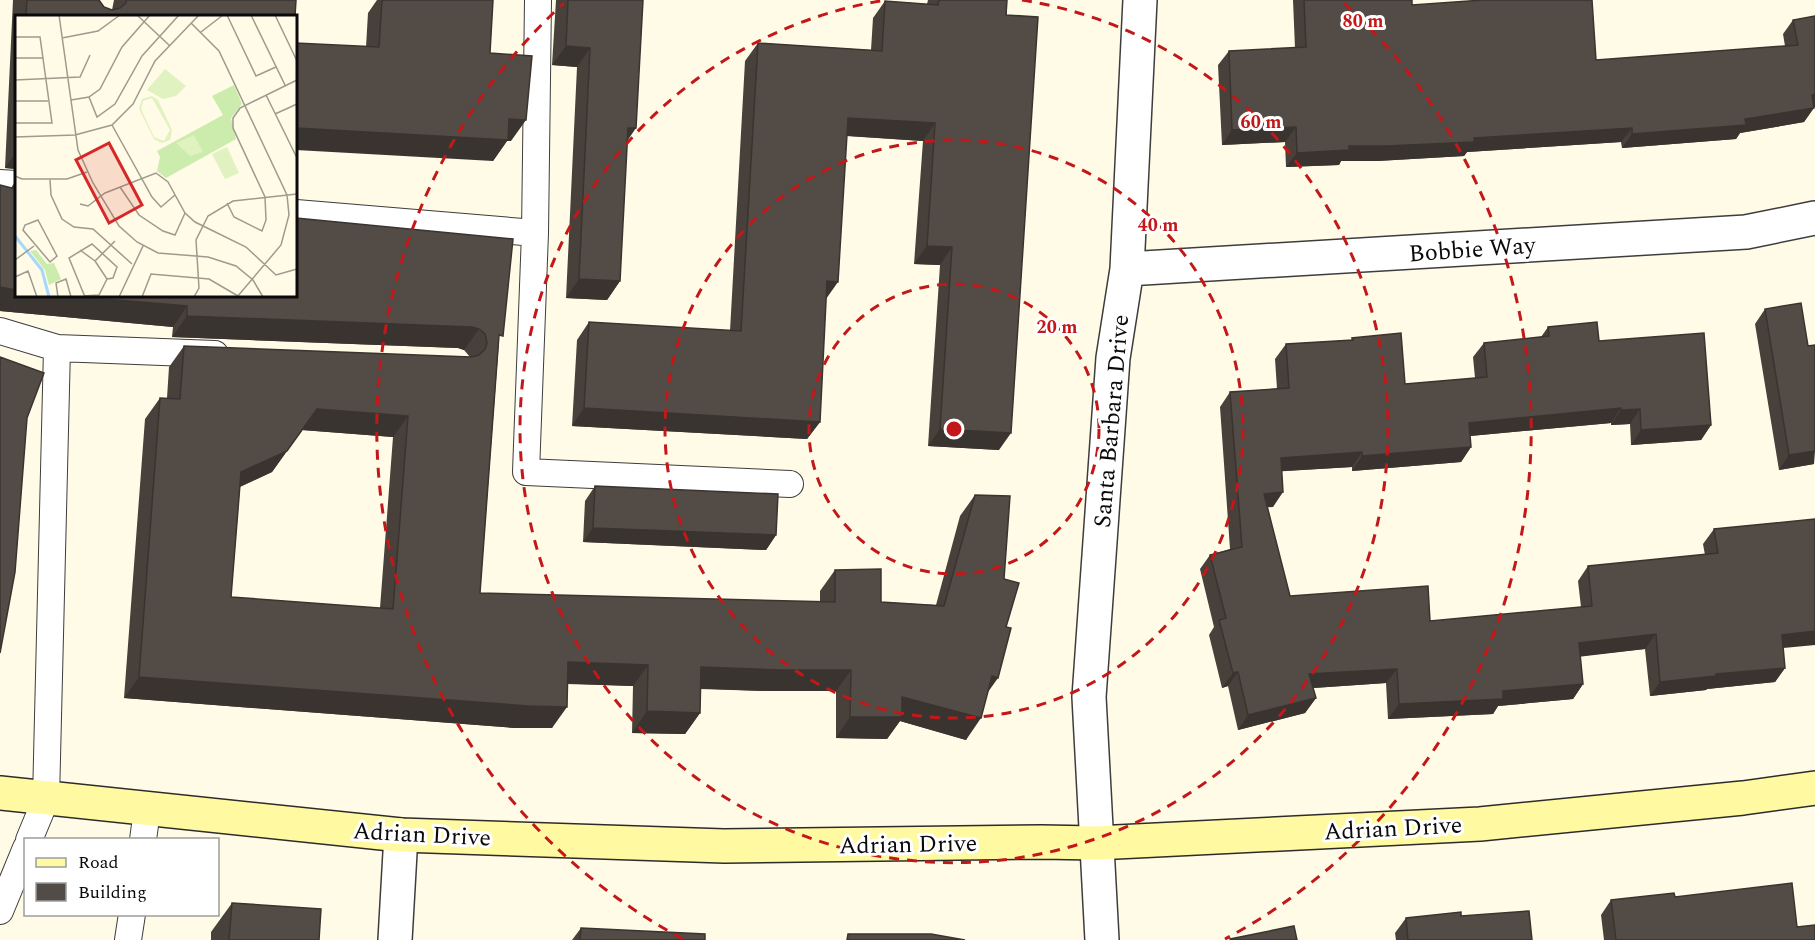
<svg xmlns="http://www.w3.org/2000/svg" width="1815" height="940" font-family="Spectral,serif">
  <style>
    .lines { fill: none; stroke-linecap: round; stroke-linejoin: round }
    .lane-casing { stroke: #3d3d3d; stroke-width: 28 }
    .street-casing { stroke: #3d3d3d; stroke-width: 36 }
    .secondary-casing { stroke: #2c2c2c; stroke-width: 36 }
    .lane { stroke: #fff; stroke-width: 26 }
    .street { stroke: #fff; stroke-width: 33 }
    .secondary { stroke: #fff9a1; stroke-width: 33 }
    .wall { fill: #47403b; fill-rule: evenodd }
    .shaded-wall { fill: #3a3430 }
    .building { fill: #534b45; stroke: #3a3430; stroke-width: 1.5; fill-rule: evenodd }
    .ring { fill: none; stroke: #c31819; stroke-width: 3; stroke-dasharray: 10 8 }
    .labels { text-anchor: middle; stroke-width: 6; stroke-linejoin: round; paint-order: stroke }
    .street-label { font-size: 24px; fill: #0a0a0a; stroke: #fff }
    .inset-river { fill: none; stroke: #a6d8fb; stroke-width: 3 }
    .inset-road { fill: none; stroke: #9d9b8e; stroke-width: 1.5 }
    .view { fill: #d62828; fill-opacity: 0.15; stroke: #d62828; stroke-width: 3 }
    .inset-edge { fill: none; stroke: #0a0a0a; stroke-width: 3 }
    .centre { fill: #c31819; stroke: #fff; stroke-width: 3 }
    .ring-label { font-size: 18px; text-anchor: middle; font-weight: bold; fill: #c31819; stroke: #fff; stroke-width: 6; stroke-linejoin: round; paint-order: stroke }
  </style>
  <rect width="100%" height="100%" fill="#fffbe6"/>
  <g class="lines">
    <g class="lane-casing">
      <path id="lane" d="M 0,183 L 16,184
        M 296,213 L 535,233 L 538,0
        M 535,233 L 526,472 L 790,484
        M 0,331 L 57,348 L 46,799 L 29,840
        M 57,348 L 215,354
        M 143,840 L 147,810
        M 0,911 L 26,848
        M 128,940 L 132,914"/>
    </g>
    <g class="street-casing">
      <path id="street" d="M 1127,269 L 1746,232 L 1815,218
        M 395,940 L 401,835
        M 1102,940 L 1089,697 L 1113,358 L 1127,269 L 1140,0"/>
    </g>
    <g class="secondary-casing">
      <path id="secondary" d="M 0,793 L 401,835 L 724,846 L 1041,842 L 1096,843 L 1480,824 L 1743,798 L 1815,788"/>
    </g>
    <use href="#lane" class="lane"/>
    <use href="#street" class="street"/>
    <use href="#secondary" class="secondary"/>
  </g>
  <path class="wall" d="M 13,0 L 99,0 L 104,7 L 112,10 L 114,0 L 296,0 L 295,16 L 16,16 L 16,169 L 5,168 Z
    M 377,0 L 493,0 L 490,53 L 511,141 L 507,141 L 493,161 L 366,47 L 368,13 Z
    M 556,0 L 643,0 L 627,141 L 620,281 L 607,300 L 566,298 L 577,67 L 552,65 Z
    M 928,0 L 1007,0 L 999,450 L 928,446 L 940,265 L 914,264 L 923,141 L 846,136 L 826,298 L 820,422 L 807,439 L 572,426 L 577,340 L 589,322 L 730,331 L 745,61 L 758,43 L 871,50 L 873,18 L 885,1 L 927,4 Z
    M 1293,0 L 1412,0 L 1412,5 L 1596,60 L 1785,46 L 1783,34 L 1793,20 L 1815,16 L 1815,107 L 1814,107 L 1804,122 L 1740,133 L 1736,139 L 1622,148 L 1621,142 L 1467,152 L 1464,156 L 1377,161 L 1341,161 L 1339,165 L 1286,167 L 1285,142 L 1222,145 L 1218,65 L 1229,51 L 1295,48 Z
    M 16,180 L 16,296 L 296,218 L 499,341 L 480,593 L 820,602 L 820,591 L 835,570 L 881,602 L 936,605 L 960,516 L 975,495 L 988,692 L 966,740 L 900,721 L 887,739 L 836,738 L 836,691 L 767,691 L 700,689 L 700,713 L 685,734 L 632,733 L 633,686 L 567,684 L 552,728 L 515,728 L 124,698 L 145,419 L 160,398 L 167,398 L 169,367 L 184,346 L 470,357 L 464,350 L 458,348 L 172,337 L 173,327 L 0,311 L 0,185 L 11,188 ZM 302,430 L 393,437 L 380,608 L 231,597 L 240,487 L 272,472 Z
    M 1765,309 L 1808,346 L 1814,464 L 1779,470 L 1755,324 Z
    M 1548,327 L 1599,341 L 1711,425 L 1701,440 L 1631,445 L 1630,424 L 1611,425 L 1611,423 L 1470,436 L 1471,447 L 1461,462 L 1352,471 L 1352,467 L 1282,471 L 1273,507 L 1267,507 L 1290,596 L 1430,621 L 1581,607 L 1578,581 L 1588,566 L 1705,555 L 1703,544 L 1714,529 L 1783,648 L 1785,668 L 1775,682 L 1707,689 L 1706,690 L 1650,696 L 1645,649 L 1580,656 L 1583,684 L 1573,699 L 1498,706 L 1493,714 L 1388,719 L 1386,683 L 1313,688 L 1316,698 L 1305,713 L 1238,730 L 1228,686 L 1222,688 L 1209,635 L 1214,627 L 1200,569 L 1210,555 L 1230,549 L 1220,407 L 1230,392 L 1277,389 L 1275,359 L 1286,344 L 1351,340 L 1352,338 L 1405,384 L 1475,378 L 1473,357 L 1484,343 L 1541,337 Z
    M 595,486 L 776,535 L 766,550 L 583,542 L 585,501 Z
    M 1675,897 L 1797,927 L 1815,940 L 1604,940 L 1601,915 L 1611,900 Z
    M 232,903 L 319,940 L 211,940 L 211,932 Z
    M 1461,916 L 1532,940 L 1396,940 L 1395,933 L 1406,918 Z
    M 581,928 L 705,940 L 572,940 Z"/>
  <path class="shaded-wall" d="M 566,46 L 590,48 L 577,67 L 552,65 Z
    M 1815,94 L 1815,107 L 1802,109 L 1812,95 Z
    M 1814,108 L 1804,122 L 1740,133 L 1736,139 L 1622,148 L 1632,134 L 1745,119 Z
    M 848,118 L 935,123 L 923,141 L 835,135 Z
    M 509,119 L 526,120 L 511,141 L 507,141 L 493,161 L 296,150 L 296,128 Z
    M 1296,127 L 1285,142 L 1222,145 L 1232,130 Z
    M 628,128 L 636,128 L 623,147 Z
    M 1632,128 L 1621,142 L 1467,152 L 1464,156 L 1377,161 L 1341,161 L 1339,165 L 1286,167 L 1297,153 L 1349,146 Z
    M 16,152 L 16,169 L 5,168 Z
    M 927,246 L 952,247 L 940,265 L 914,264 Z
    M 579,279 L 620,281 L 607,300 L 566,298 Z
    M 827,281 L 838,282 L 826,299 Z
    M 0,287 L 16,290 L 16,296 L 71,296 L 187,306 L 173,327 L 0,311 Z
    M 187,316 L 472,327 L 479,329 L 464,350 L 458,348 L 172,337 Z
    M 584,408 L 820,422 L 807,439 L 572,426 Z
    M 1621,408 L 1611,423 L 1459,437 L 1469,423 Z
    M 317,409 L 408,416 L 393,437 L 302,430 L 272,472 L 226,493 L 241,472 Z
    M 1640,409 L 1630,424 L 1611,425 L 1621,410 Z
    M 1711,425 L 1701,440 L 1631,445 L 1641,430 Z
    M 940,429 L 1011,433 L 999,450 L 928,446 Z
    M 1471,447 L 1461,462 L 1352,471 L 1362,456 Z
    M 1815,451 L 1814,464 L 1779,470 L 1789,455 Z
    M 1362,452 L 1352,467 L 1270,472 L 1281,458 Z
    M 1283,492 L 1273,507 L 1253,508 L 1264,494 Z
    M 593,528 L 776,535 L 766,550 L 583,542 Z
    M 1815,631 L 1815,645 L 1772,649 L 1782,635 Z
    M 1656,634 L 1645,649 L 1569,658 L 1579,643 Z
    M 568,662 L 648,665 L 633,686 L 553,683 Z
    M 701,667 L 851,670 L 836,691 L 767,691 L 686,688 Z
    M 1785,668 L 1775,682 L 1707,689 L 1706,690 L 1650,696 L 1660,682 L 1716,674 Z
    M 1397,669 L 1386,683 L 1299,689 L 1309,674 Z
    M 1238,672 L 1228,686 L 1222,688 L 1233,673 Z
    M 992,676 L 998,678 L 983,699 Z
    M 139,677 L 567,707 L 552,728 L 515,728 L 124,698 Z
    M 1583,684 L 1573,699 L 1498,706 L 1493,714 L 1388,719 L 1399,704 L 1503,691 Z
    M 902,697 L 981,718 L 966,740 L 900,721 L 887,739 L 836,738 L 850,717 Z
    M 1316,698 L 1305,713 L 1238,730 L 1248,715 Z
    M 647,711 L 700,713 L 685,734 L 632,733 Z"/>
  <path class="building" d="M 27,0 L 99,0 L 104,7 L 112,10 L 120,8 L 126,3 L 126,0 L 296,0 L 295,16 L 26,16 Z
    M 382,0 L 493,0 L 490,53 L 532,56 L 526,120 L 509,119 L 508,140 L 296,128 L 296,43 L 379,47 Z
    M 568,0 L 643,0 L 636,128 L 628,128 L 620,281 L 579,279 L 590,48 L 566,46 Z
    M 939,0 L 1007,0 L 1006,15 L 1038,17 L 1011,433 L 940,429 L 952,247 L 927,246 L 935,123 L 848,118 L 838,282 L 827,281 L 820,422 L 584,408 L 589,322 L 741,331 L 758,43 L 882,51 L 885,1 L 938,5 Z
    M 1304,0 L 1412,0 L 1412,5 L 1483,0 L 1592,0 L 1596,60 L 1798,45 L 1793,20 L 1815,16 L 1815,94 L 1812,95 L 1814,108 L 1745,119 L 1746,125 L 1632,134 L 1632,128 L 1474,138 L 1474,142 L 1387,146 L 1349,146 L 1349,150 L 1297,153 L 1296,127 L 1232,130 L 1229,51 L 1306,47 Z
    M 0,185 L 16,189 L 16,290 L 0,287 Z
    M 296,218 L 513,239 L 503,336 L 499,335 L 480,593 L 835,602 L 835,570 L 881,569 L 881,602 L 944,606 L 975,495 L 1010,496 L 1004,579 L 1019,583 L 1006,627 L 1011,628 L 998,678 L 992,676 L 981,718 L 902,697 L 902,717 L 850,717 L 851,670 L 782,670 L 701,667 L 700,713 L 647,711 L 648,665 L 568,662 L 567,707 L 529,706 L 139,677 L 160,398 L 180,399 L 184,346 L 471,357 L 479,355 L 485,349 L 487,343 L 485,334 L 479,329 L 472,327 L 187,316 L 187,306 L 71,296 L 296,296 ZM 317,409 L 408,416 L 393,609 L 231,597 L 241,472 L 287,451 Z
    M 1801,303 L 1808,346 L 1815,345 L 1815,451 L 1789,455 L 1765,309 Z
    M 1597,322 L 1599,341 L 1704,333 L 1711,425 L 1641,430 L 1640,409 L 1621,410 L 1621,408 L 1469,423 L 1471,447 L 1362,456 L 1362,452 L 1281,458 L 1283,492 L 1264,494 L 1290,596 L 1428,586 L 1430,621 L 1592,606 L 1588,566 L 1718,553 L 1714,529 L 1815,519 L 1815,631 L 1782,635 L 1785,668 L 1716,674 L 1716,676 L 1660,682 L 1656,634 L 1579,643 L 1583,684 L 1503,691 L 1503,699 L 1399,704 L 1397,669 L 1309,674 L 1316,698 L 1248,715 L 1238,672 L 1233,673 L 1219,620 L 1226,618 L 1210,555 L 1242,547 L 1230,392 L 1289,388 L 1286,344 L 1353,340 L 1352,338 L 1401,333 L 1405,384 L 1487,377 L 1484,343 L 1549,336 L 1548,327 Z
    M 0,357 L 44,373 L 27,418 L 15,572 L 0,653 Z
    M 595,486 L 778,494 L 776,535 L 593,528 Z
    M 1792,883 L 1797,927 L 1815,925 L 1815,940 L 1616,940 L 1611,900 L 1674,893 L 1675,897 Z
    M 232,903 L 321,909 L 319,940 L 229,940 Z
    M 1529,911 L 1532,940 L 1408,940 L 1406,918 L 1461,912 L 1461,916 Z
    M 1294,926 L 1297,940 L 1231,940 L 1230,939 Z
    M 581,928 L 705,934 L 705,940 L 580,940 Z
    M 848,934 L 931,934 L 965,940 L 847,940 Z"/>
  <g class="ring">
    <circle cx="954" cy="429" r="145"/>
    <circle cx="954" cy="429" r="289"/>
    <path d="M1022 0A434 434 0 1 1 886 0"/>
    <path d="M683 939A578 578 0 0 1 564 3M1344 3A578 578 0 0 1 1225 939"/>
  </g>
  <g class="labels">
    <g class="street-label">
      <text transform="translate(1472 249) rotate(-4)" y="8">Bobbie Way</text>
      <text transform="translate(1111 421) rotate(-85)" y="8">Santa Barbara Drive</text>
      <text transform="translate(1393 828) rotate(-3)" y="8">Adrian Drive</text>
      <text transform="translate(422 834) rotate(3)" y="8">Adrian Drive</text>
      <text transform="translate(908 844) rotate(-1)" y="8">Adrian Drive</text>
    </g>
  </g>
  <g transform="translate(15 15)">
    <rect width="282" height="282" fill="#fffbe6"/>
    <path d="M 219,70 L 227,89 L 216,103 L 221,124 L 151,163 L 142,156 L 145,142 L 142,136 L 208,100 L 197,81 ZM 21,235 L 32,249 L 39,248 L 46,264 L 34,270 L 30,255 L 15,236 Z" fill="#cbecad"/>
    <path d="M 150,54 L 171,71 L 161,81 L 148,84 L 132,75 ZM 137,81 L 143,85 L 157,115 L 155,125 L 147,128 L 139,124 L 124,94 L 127,84 ZM 137,83 L 155,115 L 149,126 L 139,122 L 126,94 L 128,86 ZM 179,120 L 188,137 L 175,141 L 161,128 ZM 212,132 L 224,158 L 210,164 L 197,139 Z" fill="#dff2c0" fill-rule="evenodd"/>
    <path class="inset-river" d="M 0,221 L 27,255 L 34,282"/>
    <path class="inset-road" d="M 44,0 L 63,135 L 78,168 L 104,211 L 122,227 L 143,238 L 193,242 L 221,251 L 238,265 L 248,282M 122,0 L 155,31M 212,0 L 241,61 L 261,52M 236,0 L 270,70M 260,0 L 282,46M 176,8 L 204,36 L 272,180 L 274,200 L 266,230 L 222,282M 186,17 L 208,0M 0,22 L 25,22 L 37,108 L 0,108M 47,23 L 83,16 L 105,0M 0,43 L 28,43M 0,65 L 65,62 L 75,40M 251,80 L 282,143M 74,82 L 82,102 L 100,89 L 127,41 L 164,0M 56,85 L 74,82 L 85,74 L 107,32 L 135,0M 0,86 L 33,86M 260,99 L 282,89M 97,110 L 137,182 L 146,192 L 160,180M 0,122 L 60,120 L 97,110 L 118,89 L 140,46 L 184,0M 0,161 L 7,164 L 52,164 L 72,157M 35,165 L 36,180 L 47,204 L 59,212 L 78,214 L 117,249M 105,172 L 124,200 L 148,216 L 160,220 L 170,198M 212,188 L 219,202 L 247,216 L 251,205 L 250,182 L 218,113 L 218,103 L 225,93 L 282,65M 65,189 L 73,191 L 90,178 L 141,158 L 153,167 L 170,198 L 180,207 L 231,232 L 261,260 L 282,254M 23,205 L 42,241 L 35,247 L 8,215 L 10,210 ZM 65,235 L 80,246M 0,245 L 19,231M 80,246 L 100,226M 80,246 L 92,264M 0,262 L 13,256 L 22,282M 69,281 L 84,280 L 92,264M 43,282 L 41,268 L 51,264 L 56,282M 70,282 L 54,243 L 77,229 L 102,252 L 98,263 L 92,264M 104,282 L 128,231M 127,282 L 136,259 L 194,264 L 223,281M 179,282 L 184,273 L 181,225 L 193,201 L 218,186 L 282,179"/>
    <path class="view" d="M 94,128 L 127,190 L 94,208 L 61,145 Z"/>
    <rect width="282" height="282" class="inset-edge"/>
  </g>
  <circle cx="954" cy="429" r="9" class="centre"/>
  <g class="ring-label">
    <text x="1363" y="27">80 m</text>
    <text x="1261" y="128">60 m</text>
    <text x="1158" y="231">40 m</text>
    <text x="1057" y="333">20 m</text>
  </g>
  <rect x="24" y="838" width="195" height="78" fill="#ffffff" stroke="#9d9d9d" stroke-width="1.5"/>
  <rect x="36" y="858" width="30" height="9" fill="#fff9a1" stroke="#9d9d9d" stroke-width="1.5"/>
  <text x="78" y="868" font-size="18" fill="#0a0a0a">Road</text>
  <rect x="36" y="883" width="30" height="18" fill="#534b45" stroke="#9d9d9d" stroke-width="1.5"/>
  <text x="78" y="898" font-size="18" fill="#0a0a0a">Building</text>
</svg>
